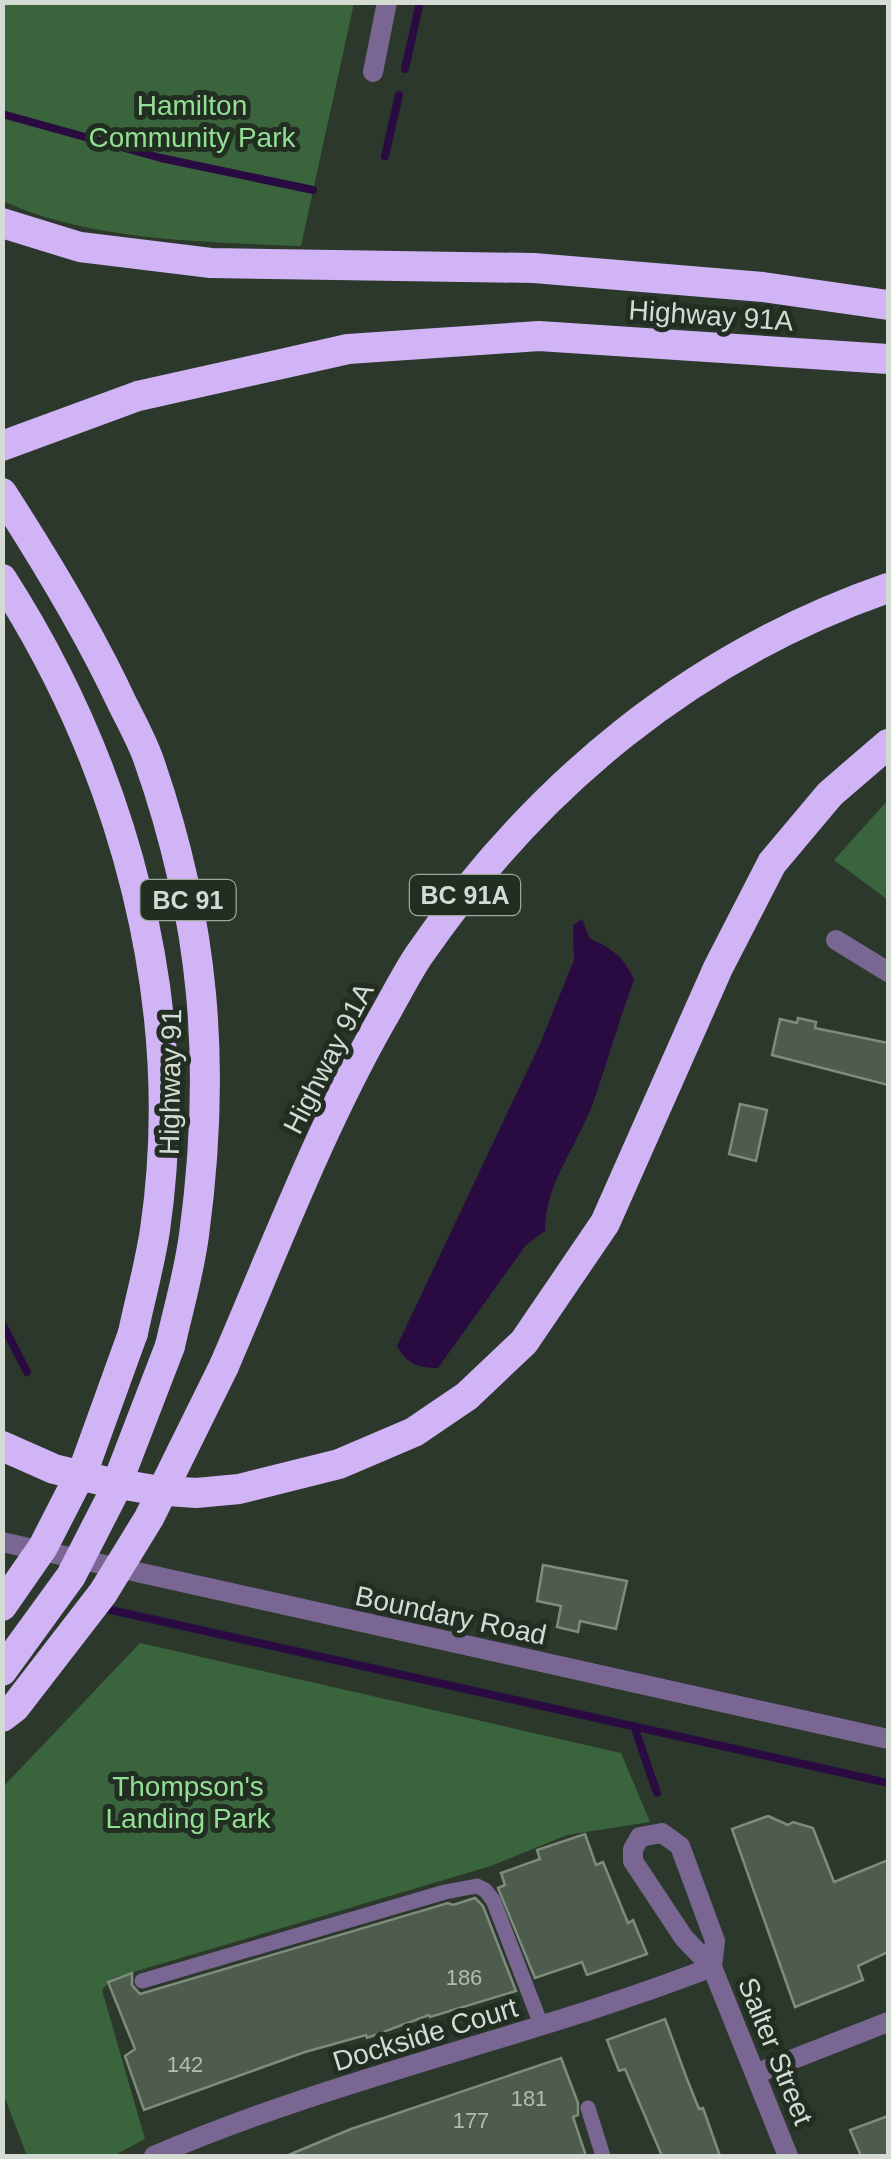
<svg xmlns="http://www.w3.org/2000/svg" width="891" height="2159" font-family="Helvetica,sans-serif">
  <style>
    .green { fill: #3a643c }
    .water { fill: #290b42 }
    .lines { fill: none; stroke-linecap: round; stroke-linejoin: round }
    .stream { stroke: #290b42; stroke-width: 8 }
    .building { fill: #4e5c4e; stroke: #7d8c7d; stroke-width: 2.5 }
    .lane { stroke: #7a6692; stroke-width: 15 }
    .street { stroke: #7a6692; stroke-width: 20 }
    .highway { stroke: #d1b4f5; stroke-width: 30 }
    .highway-bridge { stroke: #d1b4f5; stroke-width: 30 }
    .labels { text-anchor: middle; stroke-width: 10; stroke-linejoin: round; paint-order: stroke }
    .number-label { font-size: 22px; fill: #b2bbb2 }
    .shield { fill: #222e22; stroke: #9ea79e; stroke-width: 2.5 }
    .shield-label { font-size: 25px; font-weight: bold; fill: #d3dbd3 }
    .park-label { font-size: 28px; fill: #93df94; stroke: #222e22 }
    .street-label { font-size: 28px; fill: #d3dbd3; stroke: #222e22 }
  </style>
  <rect width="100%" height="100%" fill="#2b382b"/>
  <path class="green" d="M 3,2 L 354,3 L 301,246 C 207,242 89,241 3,201 Z
    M 888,800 L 888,900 L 834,860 Z
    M 140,1643 L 621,1753 L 650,1822 L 567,1835 L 491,1866 L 113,1978 L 102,1990 L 145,2139 L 113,2156 L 27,2156 L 3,2093 L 3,1787 Z"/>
  <path class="water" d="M 582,919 L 590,939 C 612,948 625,958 634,980 C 619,1020 608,1060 594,1100 C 579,1144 545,1182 545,1231 L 526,1245 L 438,1368 C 418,1368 407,1364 397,1346 L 540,1044 L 574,960 L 573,925 Z"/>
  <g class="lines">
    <path class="stream" d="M 405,69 L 420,2
      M 2,114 L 161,158 L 313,190
      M 385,156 L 399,95
      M 2,1323 L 27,1372
      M 102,1608 L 888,1783
      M 634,1726 L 657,1793"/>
  </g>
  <path class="building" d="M 798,1018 L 816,1022 L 815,1028 L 888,1043 L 888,1085 L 772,1055 L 780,1019 L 797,1023 Z
    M 740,1104 L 767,1110 L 756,1161 L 729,1154 Z
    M 543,1565 L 627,1581 L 616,1629 L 580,1621 L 578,1632 L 557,1627 L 561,1606 L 537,1601 Z
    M 768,1816 L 788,1825 L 793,1822 L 813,1828 L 834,1882 L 888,1860 L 888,1952 L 858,1966 L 863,1980 L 795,2007 L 732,1829 Z
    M 585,1834 L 596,1865 L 603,1862 L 628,1923 L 633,1920 L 647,1954 L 587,1975 L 582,1962 L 535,1978 L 498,1888 L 505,1885 L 501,1873 L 540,1859 L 537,1850 Z
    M 475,1898 L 483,1906 L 516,1991 L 430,2017 L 429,2015 L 367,2038 L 366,2035 L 305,2052 L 144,2110 L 125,2056 L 135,2049 L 108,1982 L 132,1973 L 132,1985 L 140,1994 L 448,1903 L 453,1905 Z
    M 665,2019 L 687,2079 L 699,2109 L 703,2108 L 720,2156 L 662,2156 L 625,2069 L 619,2071 L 607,2040 Z
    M 561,2058 L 578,2103 L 578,2115 L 573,2117 L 586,2156 L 286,2156 L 351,2129 Z
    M 888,2116 L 888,2156 L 861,2156 L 850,2130 Z"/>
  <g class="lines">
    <path class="lane" d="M 142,1981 L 445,1892 L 477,1886 L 485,1890 L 493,1900 L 542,2027
      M 588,2108 L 603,2156"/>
    <path class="street" d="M 373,72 L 387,2
      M 836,940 L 888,972
      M 2,1542 L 888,1739
      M 712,1967 L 715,1941 L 680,1846 L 662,1833 L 640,1837 L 633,1849 L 633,1861 L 684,1938 L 712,1967 L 788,2156
      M 755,2074 L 888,2022
      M 154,2156 C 334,2078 529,2038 712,1967"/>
    <path class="highway" d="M 2,223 L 80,247 L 211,263 L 534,268 L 763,287 L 888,305
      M 2,446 L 138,396 L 348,349 L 539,336 L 888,359
      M 2,493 C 46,561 88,630 122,703 C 131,721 141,739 148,758 C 205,920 217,1066 194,1235 C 189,1273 178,1310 170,1346
      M 2,579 C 124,769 188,1004 155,1230 C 150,1264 140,1299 133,1333
      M 224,1366 C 274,1250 319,1131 381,1021 C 394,999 405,976 419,955 C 536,785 692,656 888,588
      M 2,1446 L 54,1469 L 108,1482 L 154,1490 L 196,1493 L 239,1489 L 339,1464 L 414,1432 L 467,1396 L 524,1342 L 605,1223 L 718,968 L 772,863 L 830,794 L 888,744"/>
    <path class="highway-bridge" d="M 2,1606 L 43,1547 L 86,1463 L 133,1333
      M 2,1671 L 71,1576 L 113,1494 L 170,1346
      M 2,1717 L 15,1707 L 103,1593 L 149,1518 L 224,1366"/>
  </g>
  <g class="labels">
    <g class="number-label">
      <text x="464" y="1985">186</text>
      <text x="185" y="2072">142</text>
      <text x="529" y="2106">181</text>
      <text x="471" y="2128">177</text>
    </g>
    <g class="shield">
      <rect x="410" y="875" width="110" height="40" rx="8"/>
      <rect x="140.5" y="880" width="95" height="40" rx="8"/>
    </g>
    <g class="shield-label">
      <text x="465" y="904">BC 91A</text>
      <text x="188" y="909">BC 91</text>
    </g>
    <g class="park-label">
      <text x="192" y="115">Hamilton<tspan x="192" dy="32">Community Park</tspan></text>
      <text x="188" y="1796">Thompson's<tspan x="188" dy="32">Landing Park</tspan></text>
    </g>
    <g class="street-label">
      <text transform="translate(711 315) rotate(4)" y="10">Highway 91A</text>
      <text transform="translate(328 1058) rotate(-63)" y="10">Highway 91A</text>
      <text transform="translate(170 1082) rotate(-89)" y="10">Highway 91</text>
      <text transform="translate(451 1615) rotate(12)" y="10">Boundary Road</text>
      <text transform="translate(425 2034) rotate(-17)" y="10">Dockside Court</text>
      <text transform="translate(776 2051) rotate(68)" y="10">Salter Street</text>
    </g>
  </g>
  <rect width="891" height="2159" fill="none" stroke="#d3dbd3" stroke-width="10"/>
</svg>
